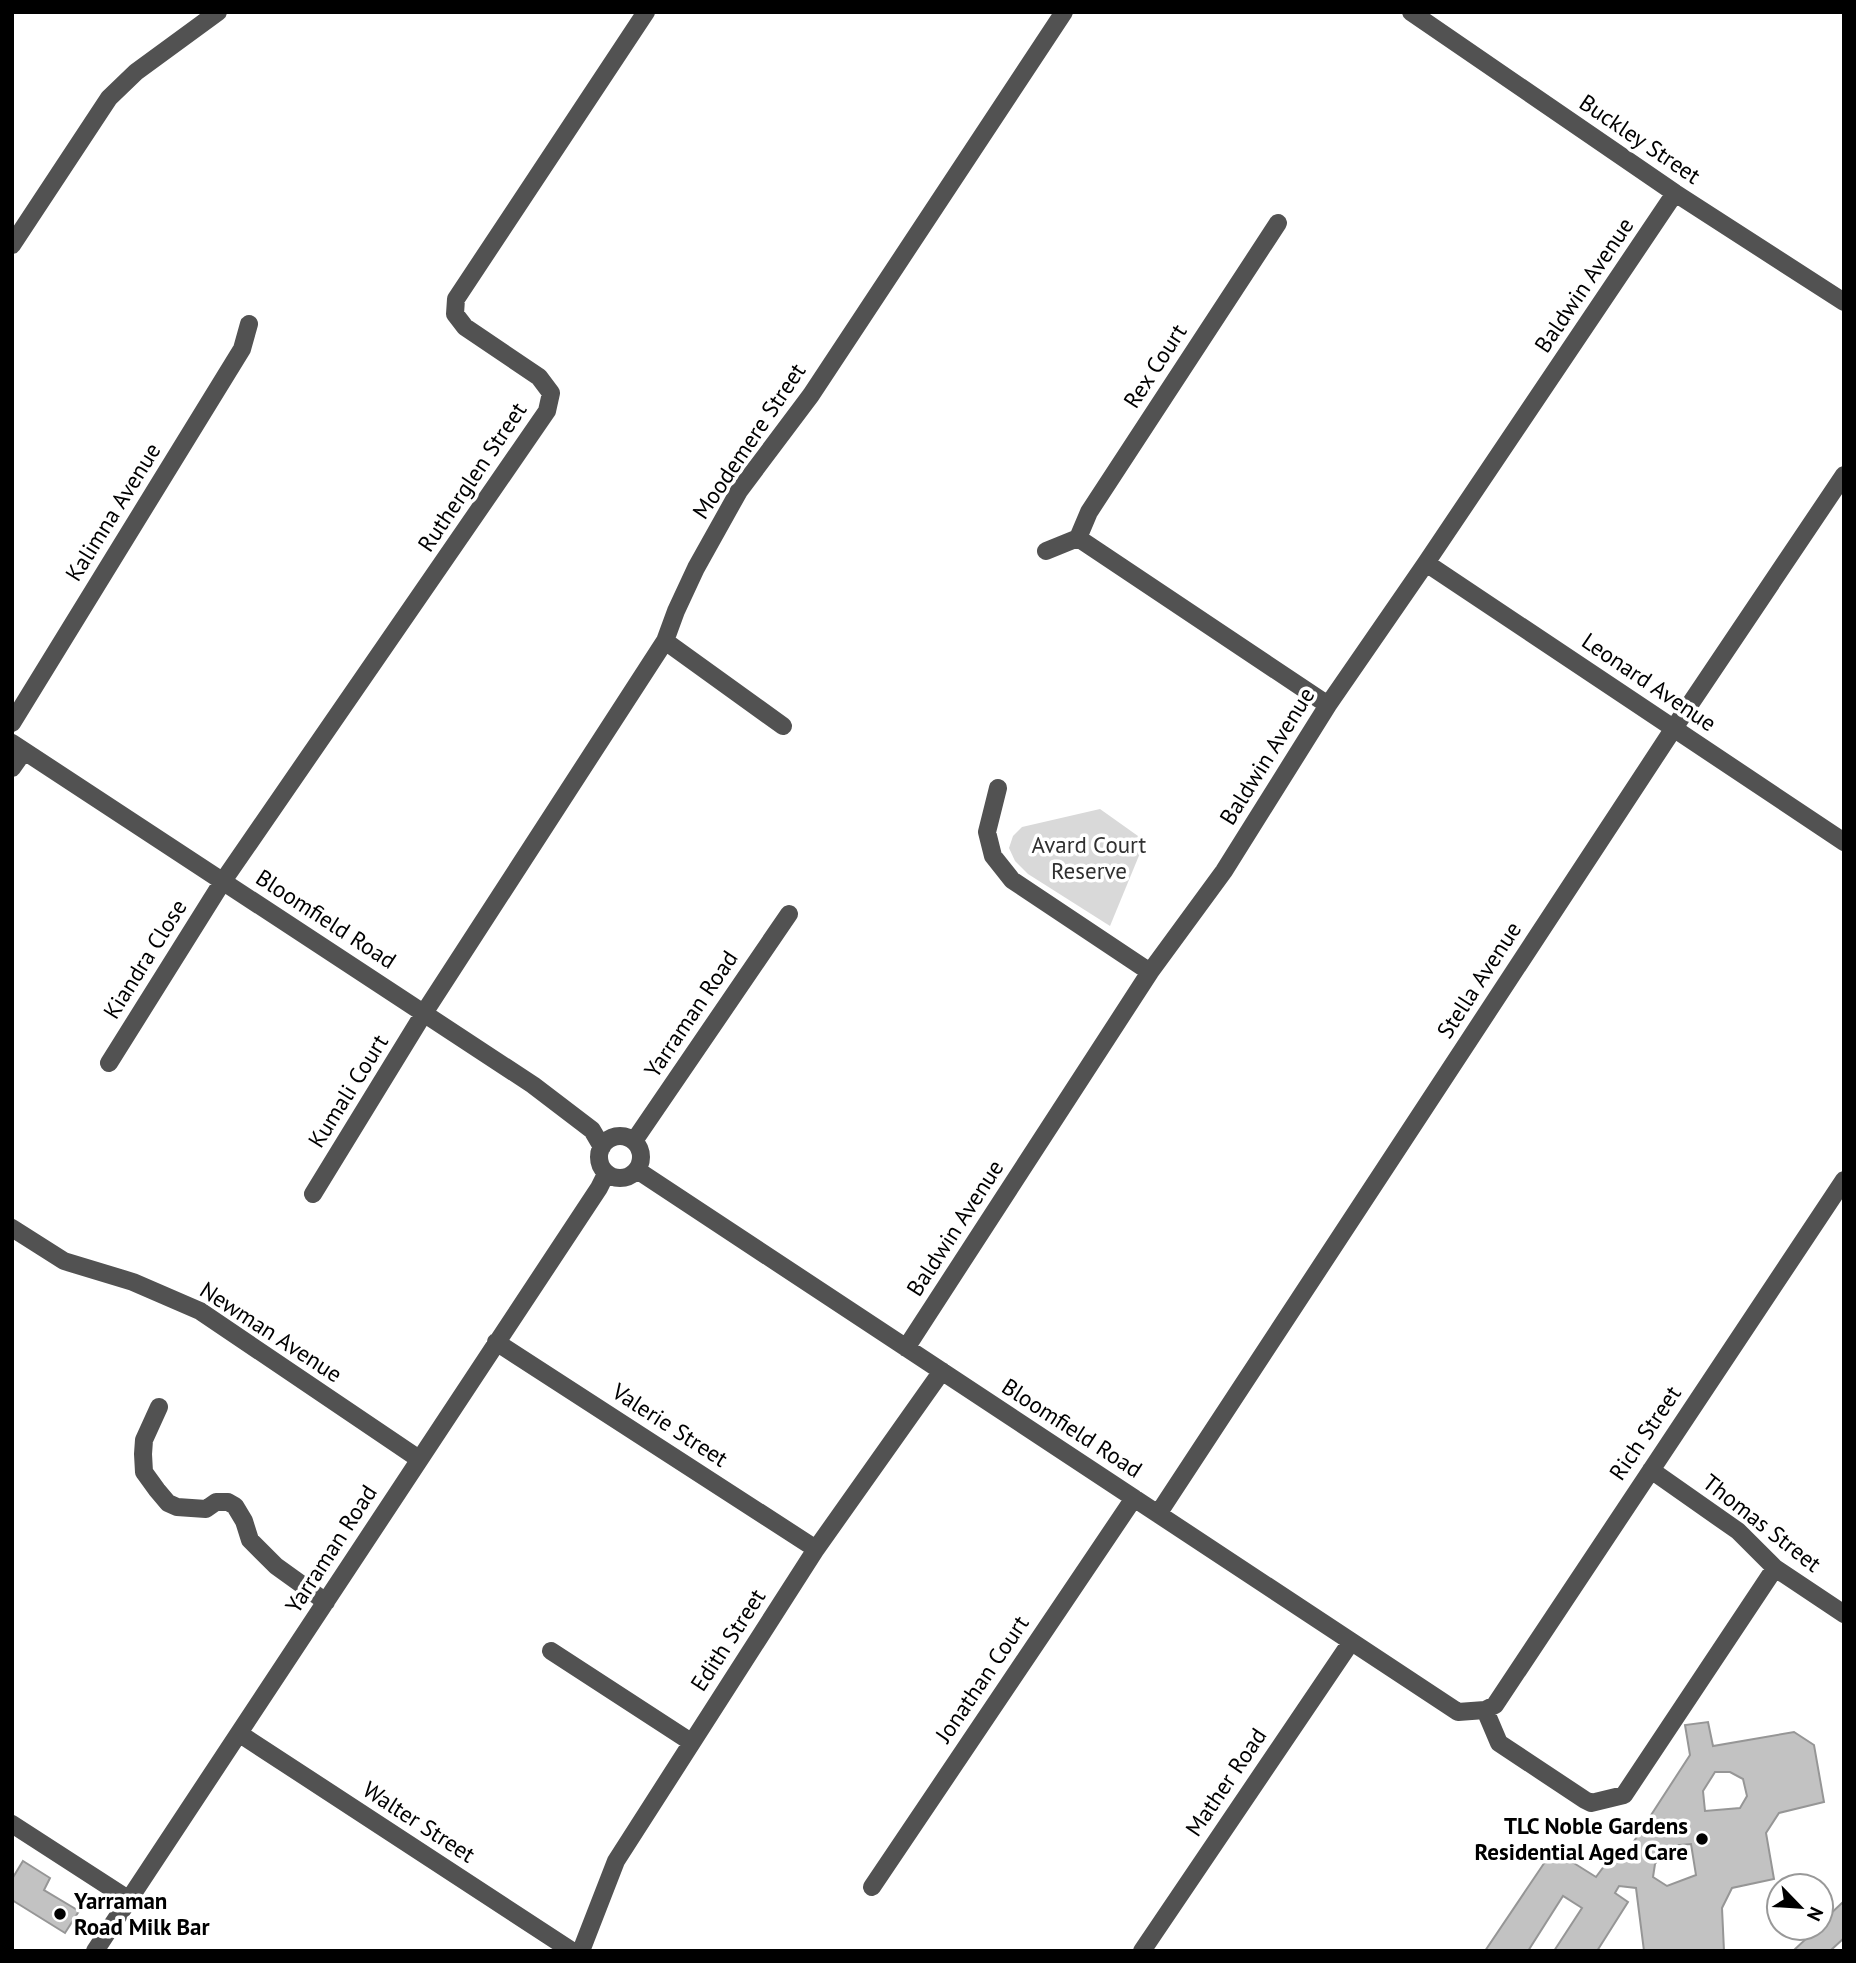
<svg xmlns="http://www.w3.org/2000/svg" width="1856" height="1963" font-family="'PT Sans',sans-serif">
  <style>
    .green { fill: #d9d9d9 }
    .building { fill: #c2c2c2; stroke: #969696; stroke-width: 2; fill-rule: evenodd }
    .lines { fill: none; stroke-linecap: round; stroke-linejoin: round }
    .minor { stroke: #525252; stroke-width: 18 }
    .poi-dot { fill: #000; stroke: #fff; stroke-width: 2.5 }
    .labels { text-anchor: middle; stroke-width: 7; stroke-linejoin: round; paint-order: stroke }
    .street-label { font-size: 23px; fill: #000; stroke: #fff }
    .park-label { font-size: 23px; fill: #303030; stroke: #fff }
    .poi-label { font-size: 23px; font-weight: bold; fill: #000; stroke: #fff; text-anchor: end }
  </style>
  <rect width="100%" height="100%" fill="#fff"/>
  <path class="green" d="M 1100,809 L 1145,841 L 1110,926 L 1028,874 L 1015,861 L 1009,848 L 1013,836 L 1022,827 Z"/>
  <path class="building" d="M 1708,1722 L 1713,1746 L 1794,1732 L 1814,1745 L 1824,1802 L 1779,1813 L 1766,1833 L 1774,1879 L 1732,1888 L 1722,1908 L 1724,1951 L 1644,1951 L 1636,1888 L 1619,1886 L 1615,1893 L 1628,1902 L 1597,1951 L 1554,1951 L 1582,1908 L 1563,1896 L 1528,1951 L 1485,1951 L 1553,1850 L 1596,1877 L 1613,1854 L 1629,1849 L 1690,1755 L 1685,1725 ZM 1715,1772 L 1730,1772 L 1743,1779 L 1747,1796 L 1740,1808 L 1705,1811 L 1703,1791 ZM 1691,1844 L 1696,1875 L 1667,1886 L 1653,1877 L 1655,1864 L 1668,1846 Z
    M 23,1861 L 50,1878 L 44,1890 L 79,1911 L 65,1933 L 12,1900 L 12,1879 Z
    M 1844,1901 L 1844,1938 L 1830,1951 L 1793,1951 L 1808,1937 L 1800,1928 L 1821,1928 L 1821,1911 L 1827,1917 Z"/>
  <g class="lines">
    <path class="minor" d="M 1411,12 L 1675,193 L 1844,302
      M 1278,223 L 1089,512 L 1078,538 L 1328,705
      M 12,245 L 109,98 L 136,72 L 218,12
      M 1046,551 L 1078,538
      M 1426,563 L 1844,842
      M 665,641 L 783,726
      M 12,723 L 242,349 L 249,324
      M 12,743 L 533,1085 L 592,1130 L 602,1147
      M 12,768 L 24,751
      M 998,788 L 987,832 L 993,856 L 1012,880 L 1150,972
      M 109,1063 L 223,881 L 547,411 L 551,393 L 539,377 L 465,327 L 455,314 L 456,299 L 646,12
      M599 1157a21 21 0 1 1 42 0a21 21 0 1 1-42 0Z
      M 634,1141 L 789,914
      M 637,1170 L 1458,1712 L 1485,1710 L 1495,1705 L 1844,1180
      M 313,1194 L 424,1013 L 665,641 L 676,611 L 696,568 L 739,491 L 811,395 L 1064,12
      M 12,1228 L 64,1261 L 133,1282 L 200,1311 L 419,1459
      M 496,1342 L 816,1549
      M 906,1348 L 1150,972 L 1224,871 L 1328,705 L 1426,563 L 1675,193
      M 159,1407 L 144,1440 L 143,1454 L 144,1472 L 157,1490 L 168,1503 L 177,1507 L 206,1509 L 216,1502 L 228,1502 L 235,1506 L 244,1521 L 250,1540 L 276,1566 L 326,1602
      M 1651,1470 L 1738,1531 L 1775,1568 L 1844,1614
      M 1158,1514 L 1674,728 L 1844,475
      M 551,1651 L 691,1742
      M 1485,1710 L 1499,1743 L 1585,1800 L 1591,1803 L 1624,1795 L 1775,1568
      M 240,1734 L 572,1951
      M 12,1824 L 128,1899
      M 872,1887 L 1134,1498
      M 95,1951 L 599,1188 L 606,1174
      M 581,1951 L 616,1861 L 816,1549 L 942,1371
      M 1142,1951 L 1351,1642"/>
  </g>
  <g class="poi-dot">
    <circle cx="1702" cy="1839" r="7"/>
    <circle cx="60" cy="1914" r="7"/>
  </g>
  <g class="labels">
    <g class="street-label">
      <text transform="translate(1640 139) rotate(34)" y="8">Buckley Street</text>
      <text transform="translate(1584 285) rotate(-56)" y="8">Baldwin Avenue</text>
      <text transform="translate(1155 366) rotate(-57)" y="8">Rex Court</text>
      <text transform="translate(749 441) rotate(-56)" y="8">Moodemere Street</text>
      <text transform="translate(472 477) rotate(-56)" y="8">Rutherglen Street</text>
      <text transform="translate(113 512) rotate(-58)" y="8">Kalimna Avenue</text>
      <text transform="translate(1649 682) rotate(34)" y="8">Leonard Avenue</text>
      <text transform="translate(1267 756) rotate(-58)" y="8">Baldwin Avenue</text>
      <text transform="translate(326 919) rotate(33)" y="8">Bloomfield Road</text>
      <text transform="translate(145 959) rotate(-58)" y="8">Kiandra Close</text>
      <text transform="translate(1479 980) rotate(-57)" y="8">Stella Avenue</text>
      <text transform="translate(691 1014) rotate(-56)" y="8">Yarraman Road</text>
      <text transform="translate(348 1091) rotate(-58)" y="8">Kumali Court</text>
      <text transform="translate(955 1228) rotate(-57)" y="8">Baldwin Avenue</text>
      <text transform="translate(271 1332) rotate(33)" y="8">Newman Avenue</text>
      <text transform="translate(670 1425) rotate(33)" y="8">Valerie Street</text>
      <text transform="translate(1072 1428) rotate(33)" y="8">Bloomfield Road</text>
      <text transform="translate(1645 1433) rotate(-56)" y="8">Rich Street</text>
      <text transform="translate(1762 1523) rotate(38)" y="8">Thomas Street</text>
      <text transform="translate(331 1549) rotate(-57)" y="8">Yarraman Road</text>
      <text transform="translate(728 1640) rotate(-57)" y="8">Edith Street</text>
      <text transform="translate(982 1679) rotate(-56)" y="8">Jonathan Court</text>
      <text transform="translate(1226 1782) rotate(-56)" y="8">Mather Road</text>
      <text transform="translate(419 1822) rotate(33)" y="8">Walter Street</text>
    </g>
    <g class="park-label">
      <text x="1089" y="853">Avard Court<tspan x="1089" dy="26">Reserve</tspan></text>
    </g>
    <g class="poi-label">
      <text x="1688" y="1834">TLC Noble Gardens<tspan x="1688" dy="26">Residential Aged Care</tspan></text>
      <text x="74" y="1909" text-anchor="start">Yarraman<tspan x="74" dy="26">Road Milk Bar</tspan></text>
    </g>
  </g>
  <rect width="1856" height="1963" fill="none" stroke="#000000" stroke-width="28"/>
  <g transform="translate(1800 1907) rotate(115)"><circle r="33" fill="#ffffff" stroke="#999999" stroke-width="2"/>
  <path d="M0-5L12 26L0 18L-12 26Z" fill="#000000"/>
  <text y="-10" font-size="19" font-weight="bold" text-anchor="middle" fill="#000000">N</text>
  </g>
</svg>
